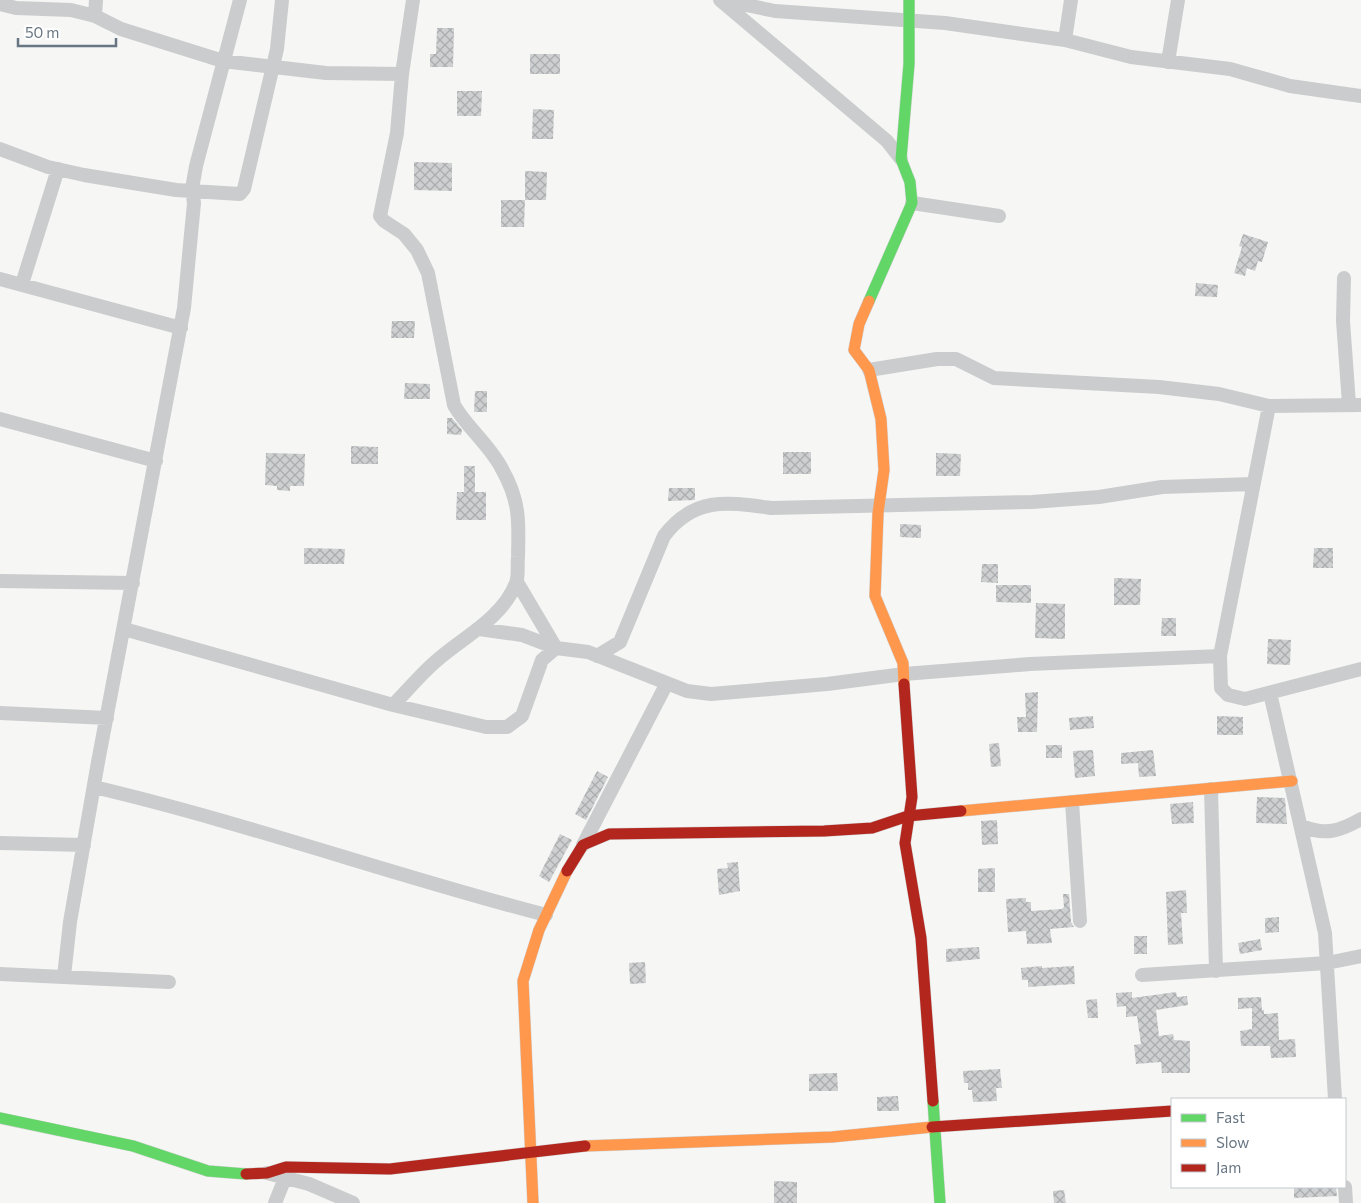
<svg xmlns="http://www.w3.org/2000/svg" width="1361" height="1203" font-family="Commissioner,sans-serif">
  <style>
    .building { fill: url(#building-cross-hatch) }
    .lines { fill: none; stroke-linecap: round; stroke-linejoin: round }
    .fast-casing { stroke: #d3d4d4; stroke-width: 12 }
    .slow-casing { stroke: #d3d4d4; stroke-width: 12 }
    .jam-casing { stroke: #d3d4d4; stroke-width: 12 }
    .street { stroke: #cbcccd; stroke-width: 14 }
    .fast { stroke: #63d668; stroke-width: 11 }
    .slow { stroke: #ff974d; stroke-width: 11 }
    .jam { stroke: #b3261e; stroke-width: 11 }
  </style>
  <defs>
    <pattern id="building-cross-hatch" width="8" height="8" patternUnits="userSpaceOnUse" patternTransform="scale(1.25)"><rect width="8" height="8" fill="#cdcfd0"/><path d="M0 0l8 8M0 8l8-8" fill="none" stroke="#aaadae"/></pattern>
  </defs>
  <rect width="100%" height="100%" fill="#f6f6f5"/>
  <path class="building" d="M 437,28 L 454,28 L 453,67 L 430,67 L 430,54 L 436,54 Z
    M 530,54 L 560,54 L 560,74 L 530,74 Z
    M 457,91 L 482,91 L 481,116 L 457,116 Z
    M 533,109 L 554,110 L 553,139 L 532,139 Z
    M 414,162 L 452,163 L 452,191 L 414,190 Z
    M 525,171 L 547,172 L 546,200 L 525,200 Z
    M 501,200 L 525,200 L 524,227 L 501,227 Z
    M 1243,234 L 1268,242 L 1262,262 L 1258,261 L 1255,271 L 1247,268 L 1245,276 L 1234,273 L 1242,247 L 1239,246 Z
    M 1196,283 L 1218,285 L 1217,297 L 1195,296 Z
    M 392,321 L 415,321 L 414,338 L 391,338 Z
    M 405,383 L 430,384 L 430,399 L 404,399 Z
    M 475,391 L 487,391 L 487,412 L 474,412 Z
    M 447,418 L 452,418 L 462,430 L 461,435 L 447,434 Z
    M 351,446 L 378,447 L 378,464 L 351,464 Z
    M 783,452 L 811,452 L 811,474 L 783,474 Z
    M 266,453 L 305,454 L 304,486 L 290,486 L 290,491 L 277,490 L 277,486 L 265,485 Z
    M 936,453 L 961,454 L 960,476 L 936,476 Z
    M 464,466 L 475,466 L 475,492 L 486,492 L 486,520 L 456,520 L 457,492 L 464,492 Z
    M 669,488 L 695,488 L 695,500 L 668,501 Z
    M 900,524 L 921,525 L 921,538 L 900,537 Z
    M 304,548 L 345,549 L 344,564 L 304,564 Z
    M 1314,548 L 1333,548 L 1333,568 L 1313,568 Z
    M 982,564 L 998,564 L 998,583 L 981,582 Z
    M 1114,578 L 1141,579 L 1140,605 L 1114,605 Z
    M 996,585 L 1031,585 L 1031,603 L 996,602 Z
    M 1036,603 L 1065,604 L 1065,639 L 1035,638 Z
    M 1162,618 L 1176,618 L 1176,636 L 1161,636 Z
    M 1268,639 L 1291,640 L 1290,665 L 1267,664 Z
    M 1038,692 L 1037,732 L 1018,732 L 1017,717 L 1026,717 L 1025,693 Z
    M 1093,716 L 1094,728 L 1070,730 L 1069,718 Z
    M 1217,716 L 1243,717 L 1243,735 L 1217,735 Z
    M 999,743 L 1001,766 L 991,767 L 989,744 Z
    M 1046,745 L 1062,745 L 1062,758 L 1046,758 Z
    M 1093,750 L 1095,776 L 1075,778 L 1073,751 Z
    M 1153,750 L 1156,776 L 1139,777 L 1138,763 L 1121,764 L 1121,753 Z
    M 597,771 L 608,777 L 586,820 L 575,814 Z
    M 1257,797 L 1285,798 L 1287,824 L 1256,823 Z
    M 1193,802 L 1194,823 L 1172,824 L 1170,804 Z
    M 997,820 L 998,844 L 982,845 L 981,821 Z
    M 560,834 L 572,840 L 549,882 L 539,876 Z
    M 738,862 L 740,891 L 719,895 L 717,869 L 728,868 L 727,863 Z
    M 995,868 L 995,892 L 978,892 L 978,869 Z
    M 1186,890 L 1187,913 L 1181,913 L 1183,944 L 1168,945 L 1166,892 Z
    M 1063,894 L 1069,894 L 1071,922 L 1074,927 L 1050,929 L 1052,943 L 1027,944 L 1026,931 L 1008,932 L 1006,899 L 1026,898 L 1026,902 L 1031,902 L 1031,911 L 1062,909 L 1064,907 Z
    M 1279,917 L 1279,932 L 1265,933 L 1265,918 Z
    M 1134,936 L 1147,936 L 1147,954 L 1134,954 Z
    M 1260,939 L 1262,950 L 1240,954 L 1238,943 Z
    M 979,947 L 980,959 L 946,962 L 946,949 Z
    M 645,962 L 646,983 L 630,984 L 629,963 Z
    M 1042,966 L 1042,968 L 1074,966 L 1075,984 L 1028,987 L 1028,980 L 1022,980 L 1021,968 Z
    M 1132,992 L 1132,998 L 1176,992 L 1177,997 L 1187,996 L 1188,1005 L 1156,1010 L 1159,1036 L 1173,1034 L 1174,1040 L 1190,1041 L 1190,1073 L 1162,1073 L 1161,1062 L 1136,1064 L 1134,1045 L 1141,1044 L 1137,1016 L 1126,1017 L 1126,1006 L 1117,1007 L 1116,993 Z
    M 1261,997 L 1262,1010 L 1264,1010 L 1264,1014 L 1278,1013 L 1279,1040 L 1295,1039 L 1296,1057 L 1271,1058 L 1270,1046 L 1241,1046 L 1240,1031 L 1252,1029 L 1252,1008 L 1238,1009 L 1238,998 Z
    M 1097,999 L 1098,1018 L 1088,1018 L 1086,1000 Z
    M 1000,1069 L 1002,1088 L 996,1088 L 997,1101 L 973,1102 L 972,1090 L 968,1090 L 968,1083 L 964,1083 L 963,1071 Z
    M 837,1073 L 838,1091 L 809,1091 L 809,1074 Z
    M 898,1096 L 899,1111 L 877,1111 L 877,1097 Z
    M 774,1181 L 797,1182 L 797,1203 L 774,1203 Z
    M 1336,1187 L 1337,1196 L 1294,1198 L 1294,1188 Z
    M 1064,1190 L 1066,1203 L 1054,1203 L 1053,1191 Z"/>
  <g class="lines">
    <g class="fast-casing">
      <path id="fast" d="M 869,301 L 912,203 L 910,182 L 901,159 L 909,64 L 909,0
        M 933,1101 L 940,1203
        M 0,1118 L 133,1146 L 208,1171 L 246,1174"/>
    </g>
    <g class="slow-casing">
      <path id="slow" d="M 869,301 L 859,324 L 854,350 L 869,370 L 881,419 L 884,470 L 878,513 L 875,596 L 903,663 L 904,684
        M 961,811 L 1292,781
        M 585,1146 L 832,1137 L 932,1127
        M 533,1203 L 523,981 L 539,930 L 567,871"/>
    </g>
    <g class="jam-casing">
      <path id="jam" d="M 904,684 L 912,797 L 905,843 L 921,938 L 933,1101
        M 567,871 L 583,845 L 609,834 L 824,831 L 872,828 L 908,816 L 961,811
        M 932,1127 L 1172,1111
        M 246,1174 L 267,1173 L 286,1167 L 390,1169 L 585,1146"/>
    </g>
    <path class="street" d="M 720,0 L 887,141 L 901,159
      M 722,0 L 775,11 L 945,23 L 1065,40 L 1131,57 L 1230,69 L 1290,86 L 1361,96
      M 0,4 L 16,8 L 71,10 L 95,16 L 121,29 L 223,61 L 326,73 L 402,74
      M 95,16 L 96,0
      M 1065,40 L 1071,0
      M 1168,62 L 1178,0
      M 0,149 L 48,167 L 84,175 L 176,190 L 240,194 L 244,189 L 277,49 L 282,0
      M 912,203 L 999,216
      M 1344,278 L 1343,321 L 1349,404
      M 0,279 L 181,328
      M 22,284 L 58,169
      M 869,370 L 937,359 L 956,359 L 994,378 L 1159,387 L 1219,394 L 1269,406 L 1361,405
      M 1269,406 L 1220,656 L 1221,688 L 1228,695 L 1245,699 L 1361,669
      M 0,419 L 156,461
      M 0,581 L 133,583
      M 517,582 L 556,648
      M 124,629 L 393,705 L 486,727 L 507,727 L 522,716 L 542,660 L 556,648
      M 479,629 L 522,635 L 556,648 L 588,652 L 687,691 L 711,694 L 827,684 L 904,674 L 1030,664 L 1220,656
      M 597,656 L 620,642 L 664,536 C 694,496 728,502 771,508 L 1032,502 L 1099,497 L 1162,487 L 1253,484
      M 1270,693 L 1325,933 L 1335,1099
      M 393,705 C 407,691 420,675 435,662 C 463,637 502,619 516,583 C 519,576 517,564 518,557 C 519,521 520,501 502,469 C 490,445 467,428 454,405 L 428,273 L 417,250 L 404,234 L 384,221 L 380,216 L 397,133 L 402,74 L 413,0
      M 0,713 L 107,718
      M 94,787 C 247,823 395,876 546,915
      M 1211,789 L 1216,971
      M 1072,802 L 1080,921
      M 1302,826 C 1325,836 1340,831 1361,819
      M 0,843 L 84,845
      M 583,845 L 667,683
      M 0,974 L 169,982
      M 1142,975 L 1327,963 L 1361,956
      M 64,976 L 70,922 L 98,762 L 184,308 L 194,203 L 192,189 L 196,166 L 240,0
      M 267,1173 L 309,1184 L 353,1203
      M 1345,1187 L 1346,1203
      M 275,1203 L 285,1178"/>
    <use href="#fast" class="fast"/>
    <use href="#slow" class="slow"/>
    <use href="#jam" class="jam"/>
  </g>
  <rect x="1171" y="1098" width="175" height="90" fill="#ffffff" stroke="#c3c8cd"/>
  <rect x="1181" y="1114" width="25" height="8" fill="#63d668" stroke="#c3c8cd"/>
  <text x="1216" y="1123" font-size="15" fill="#687683">Fast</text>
  <rect x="1181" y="1139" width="25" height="8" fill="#ff974d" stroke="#c3c8cd"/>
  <text x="1216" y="1148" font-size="15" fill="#687683">Slow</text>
  <rect x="1181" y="1164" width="25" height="8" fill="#b3261e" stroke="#c3c8cd"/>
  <text x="1216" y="1173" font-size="15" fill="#687683">Jam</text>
  <path d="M18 38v8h98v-8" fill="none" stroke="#687683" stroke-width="2.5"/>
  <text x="25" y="38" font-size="15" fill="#687683" stroke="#ffffff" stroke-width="4" paint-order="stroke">50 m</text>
</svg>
